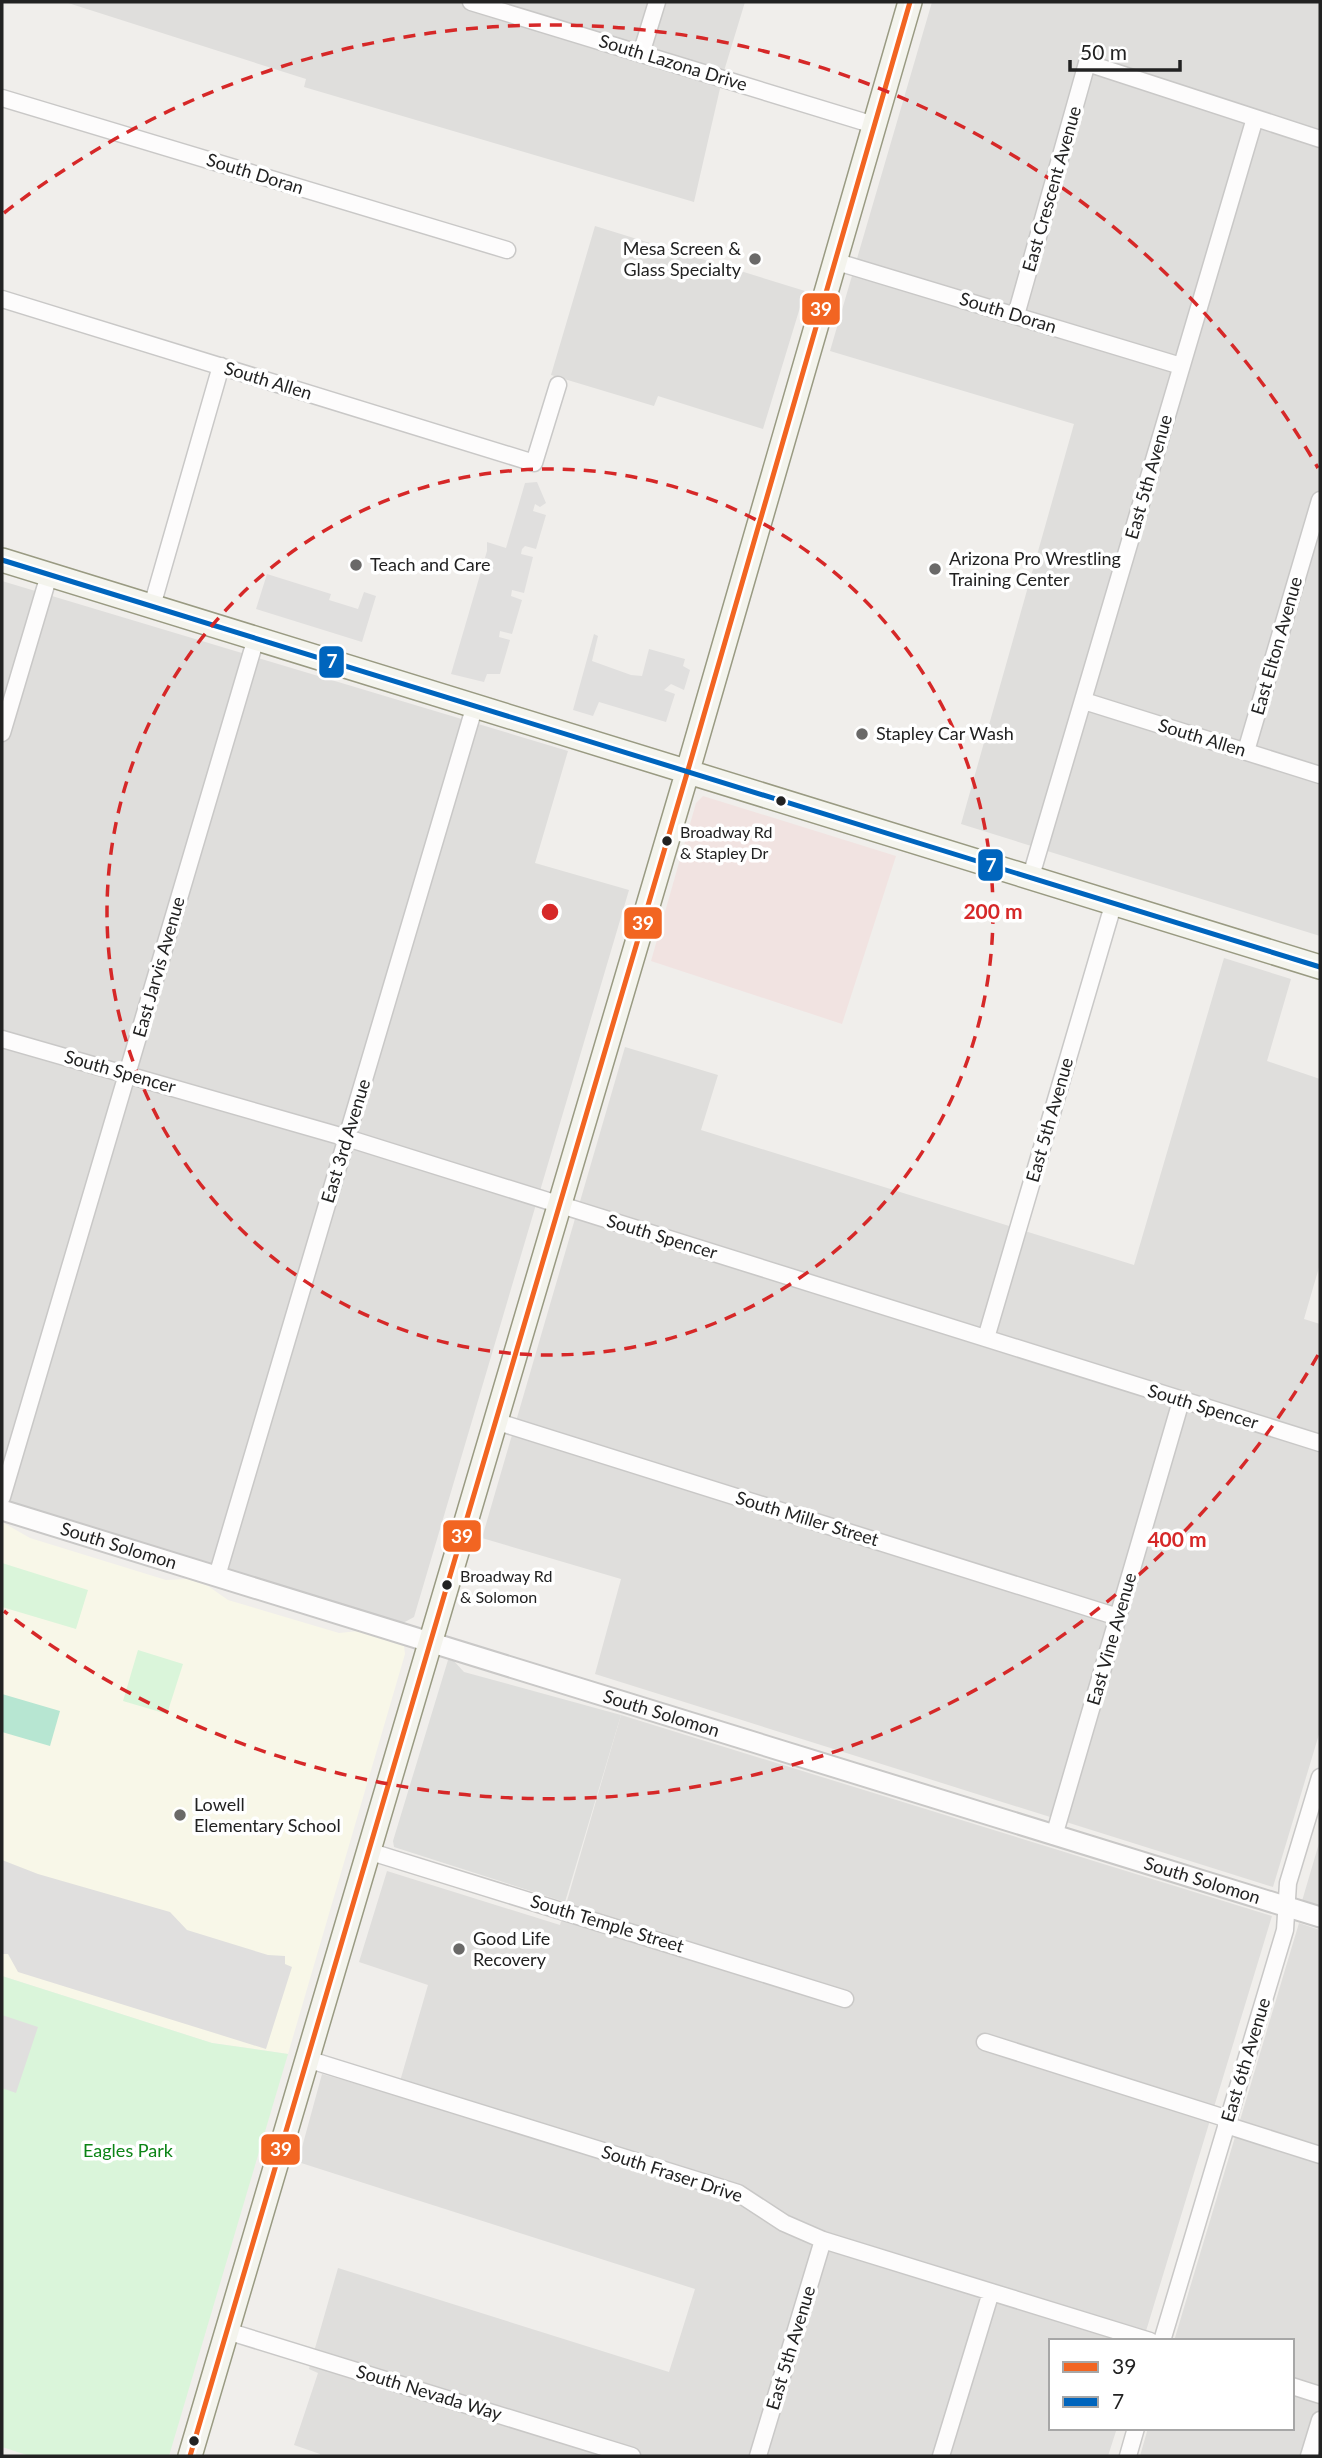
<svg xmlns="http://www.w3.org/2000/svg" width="1322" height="2458" font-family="Lato,sans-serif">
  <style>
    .residential { fill: #dfdedc }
    .commercial { fill: #f1e3e1 }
    .education { fill: #f8f7e8 }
    .religious { fill: #dededc }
    .park { fill: #daf5da }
    .pitch { fill: #b7e6d2 }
    .parking { fill: #e0dfde }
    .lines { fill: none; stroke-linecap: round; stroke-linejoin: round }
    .minor-casing { stroke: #c9c8c7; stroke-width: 19 }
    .tertiary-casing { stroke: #c9c8c7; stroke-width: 23 }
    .secondary-casing { stroke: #999a82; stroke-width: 26 }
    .minor { stroke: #fdfcfc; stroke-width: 16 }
    .tertiary { stroke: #fdfcfc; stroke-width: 19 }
    .secondary { stroke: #f4f4ed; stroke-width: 23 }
    .bus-1-casing { stroke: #fff; stroke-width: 10 }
    .bus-2-casing { stroke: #fff; stroke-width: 10 }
    .bus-1 { stroke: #f26522; stroke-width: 5 }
    .bus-2 { stroke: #0065bd; stroke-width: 5 }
    .ring { fill: none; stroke: #d62828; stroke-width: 3.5; stroke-dasharray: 12 9 }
    .poi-dot { fill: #6a6968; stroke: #fff; stroke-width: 2.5 }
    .bus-dot { fill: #222; stroke: #fff; stroke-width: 2.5 }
    .labels { text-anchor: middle; stroke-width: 7; stroke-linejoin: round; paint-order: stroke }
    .bus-label { font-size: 16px; fill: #222; stroke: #fff; text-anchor: start }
    .street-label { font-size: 18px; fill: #222; stroke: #fff }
    .poi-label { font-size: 18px; fill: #222; stroke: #fff; text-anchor: start }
    .park-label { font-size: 18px; fill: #0c8416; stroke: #fff }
    .centre { fill: #d62828; stroke: #fff; stroke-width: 3.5 }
    .ring-label { font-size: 21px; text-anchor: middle; font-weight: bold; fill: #d62828; stroke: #fff; stroke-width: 7; stroke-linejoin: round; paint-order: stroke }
    .line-badge { stroke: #fff; stroke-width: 2.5 }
    .badge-label { font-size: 19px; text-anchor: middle; font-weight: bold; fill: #fff }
  </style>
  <rect width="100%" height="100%" fill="#f0eeeb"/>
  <path class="residential" d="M 65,2 L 745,2 L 724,71 L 694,202 L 304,87 L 306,79 Z
    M 932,2 L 1320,2 L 1320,936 L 961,824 L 1074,424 L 830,351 Z
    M 595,226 L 805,291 L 763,429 L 658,396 L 654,406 L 551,375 Z
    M 2,581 L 568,751 L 535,863 L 629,890 L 414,1617 L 403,1623 L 2,1499 Z
    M 1224,958 L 1291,979 L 1267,1061 L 1320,1079 L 1320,1264 L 1304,1319 L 1320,1324 L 1320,1731 L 1273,1887 L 595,1674 L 621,1579 L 482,1538 L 625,1047 L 718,1075 L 701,1130 L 1134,1265 Z
    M 621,1715 L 1272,1916 L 1143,2341 L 1051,2341 L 1051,2428 L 1117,2428 L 1108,2456 L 320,2456 L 320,2454 L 294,2445 L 318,2373 L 309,2369 L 338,2268 L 669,2372 L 695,2289 L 298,2162 L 322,2074 L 396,2095 L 428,1985 L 359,1962 L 387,1871 L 560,1925 Z
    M 1320,1840 L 1320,1906 L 1302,1901 Z
    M 1299,1923 L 1320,1930 L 1320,2456 L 1140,2456 L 1148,2428 L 1292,2428 L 1292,2341 L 1174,2341 Z"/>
  <path class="commercial" d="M 703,796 L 896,856 L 842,1024 L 651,961 L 696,803 Z"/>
  <path class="education" d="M 2,1522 L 30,1538 L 166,1580 L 188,1579 L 208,1586 L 228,1600 L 339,1633 L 359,1631 L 404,1646 L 405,1654 L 288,2054 L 212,2043 L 2,1976 Z"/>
  <path class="religious" d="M 448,1660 L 453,1660 L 464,1672 L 621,1715 L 565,1902 L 394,1847 L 393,1841 Z"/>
  <path class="park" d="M 2,1563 L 88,1590 L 76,1629 L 2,1607 Z
    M 138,1650 L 183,1664 L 167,1714 L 123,1701 Z
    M 2,1976 L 212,2043 L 288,2054 L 169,2456 L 30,2456 L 2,2447 Z"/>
  <path class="pitch" d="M 2,1694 L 60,1711 L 50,1746 L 2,1732 Z"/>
  <path class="parking" d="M 537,482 L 546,503 L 540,507 L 535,504 L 533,511 L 546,515 L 536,549 L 525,546 L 522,549 L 521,554 L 533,557 L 524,593 L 512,590 L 511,596 L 522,600 L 512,634 L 500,631 L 499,637 L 510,640 L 500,674 L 487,674 L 484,682 L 451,674 L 487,551 L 487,542 L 506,548 L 525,483 Z
    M 267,574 L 331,594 L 329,600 L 358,609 L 364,592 L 376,596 L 362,642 L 256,609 Z
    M 594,634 L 598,636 L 592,661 L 631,675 L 642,676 L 649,649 L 685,659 L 683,666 L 690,670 L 684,690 L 671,684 L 664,690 L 675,694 L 666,722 L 599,702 L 593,716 L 573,710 Z
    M 2,1860 L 38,1874 L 170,1912 L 187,1930 L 268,1955 L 285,1956 L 285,1964 L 292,1967 L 266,2049 L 18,1972 L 8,1954 L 2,1954 Z
    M 2,2015 L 38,2027 L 16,2093 L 2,2088 Z"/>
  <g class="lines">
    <g class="minor-casing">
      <path id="minor" d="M 471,2 L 874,125
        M 641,54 L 657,2
        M 2,98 L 507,250
        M 834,261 L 1181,366
        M 2,299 L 534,463 L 558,385
        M 1016,315 L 1087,63 L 1320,139
        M 152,606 L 221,366
        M 1084,701 L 1320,775
        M 2,733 L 49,575
        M 1246,751 L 1320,500
        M 1031,876 L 1255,118
        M 2,1039 L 347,1138 L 1320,1443
        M 986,1338 L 1114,902
        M 495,1421 L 1118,1617
        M 2,1497 L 256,638
        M 217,1576 L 475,705
        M 1054,1836 L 1181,1401
        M 368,1851 L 845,1999
        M 985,2042 L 1228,2119
        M 307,2059 L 738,2193 L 784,2223 L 823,2240 L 1150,2341
        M 1226,2125 L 1320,2155
        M 227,2331 L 632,2456
        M 1162,2341 L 1285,1930 L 1288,1883 L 1320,1777
        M 1292,2386 L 1320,2395
        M 758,2456 L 823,2240
        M 941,2456 L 991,2292
        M 1128,2456 L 1136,2428
        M 1309,2456 L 1320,2420"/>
    </g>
    <g class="tertiary-casing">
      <g id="tertiary">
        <path id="s1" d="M 2,1510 L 1320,1917"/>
      </g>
    </g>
    <g class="secondary-casing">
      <path id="secondary" d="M 2,560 L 1320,967
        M 190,2456 L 688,770 L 910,2"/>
    </g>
    <use href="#minor" class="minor"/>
    <use href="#tertiary" class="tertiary"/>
    <use href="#secondary" class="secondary"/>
    <g class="bus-1-casing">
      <path id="bus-1" d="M 190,2456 L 688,770 L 910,2"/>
    </g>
    <g class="bus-2-casing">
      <path id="bus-2" d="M 2,560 L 1320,967"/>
    </g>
    <use href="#bus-1" class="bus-1"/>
    <use href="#bus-2" class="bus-2"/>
  </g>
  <g class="ring">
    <circle cx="550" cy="912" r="443"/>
    <path d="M1318 1355A887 887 0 0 1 4 1611M4 213A887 887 0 0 1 1318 468"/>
  </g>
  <g class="poi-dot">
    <circle cx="755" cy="259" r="7"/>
    <circle cx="356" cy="565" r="7"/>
    <circle cx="935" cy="569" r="7"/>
    <circle cx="862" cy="734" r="7"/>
    <circle cx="180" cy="1815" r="7"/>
    <circle cx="459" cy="1949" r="7"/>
  </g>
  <g class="bus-dot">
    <circle cx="781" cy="801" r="6"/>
    <circle cx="667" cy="841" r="6"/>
    <circle cx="447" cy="1585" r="6"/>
    <circle cx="194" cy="2441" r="6"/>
  </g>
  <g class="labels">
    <g class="bus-label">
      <text x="680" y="838">Broadway Rd<tspan x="680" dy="21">&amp; Stapley Dr</tspan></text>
      <text x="460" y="1582">Broadway Rd<tspan x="460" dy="21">&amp; Solomon</tspan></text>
    </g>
    <g class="street-label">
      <text transform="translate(673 63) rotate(17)" y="6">South Lazona Drive</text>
      <text transform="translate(255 174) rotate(17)" y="6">South Doran</text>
      <text transform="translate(1052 189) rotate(-74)" y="6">East Crescent Avenue</text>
      <text transform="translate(1008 313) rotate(17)" y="6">South Doran</text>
      <text transform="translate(268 381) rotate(17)" y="6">South Allen</text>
      <text transform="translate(1149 477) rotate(-74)" y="6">East 5th Avenue</text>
      <text transform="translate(1277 646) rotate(-74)" y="6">East Elton Avenue</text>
      <text transform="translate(1202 738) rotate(17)" y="6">South Allen</text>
      <text transform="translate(159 967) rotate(-74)" y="6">East Jarvis Avenue</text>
      <text transform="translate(120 1072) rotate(16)" y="6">South Spencer</text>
      <text transform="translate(1050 1120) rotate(-74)" y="6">East 5th Avenue</text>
      <text transform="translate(346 1141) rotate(-73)" y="6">East 3rd Avenue</text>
      <text transform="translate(662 1237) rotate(17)" y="6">South Spencer</text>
      <text transform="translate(1203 1407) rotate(17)" y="6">South Spencer</text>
      <text transform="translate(807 1519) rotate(17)" y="6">South Miller Street</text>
      <text dy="6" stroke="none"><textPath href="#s1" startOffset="122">South Solomon</textPath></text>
      <text transform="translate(1112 1639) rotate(-74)" y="6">East Vine Avenue</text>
      <text dy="6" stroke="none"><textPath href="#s1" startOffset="690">South Solomon</textPath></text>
      <text dy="6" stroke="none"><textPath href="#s1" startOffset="1256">South Solomon</textPath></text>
      <text transform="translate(607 1924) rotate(17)" y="6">South Temple Street</text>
      <text transform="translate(1246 2060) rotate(-73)" y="6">East 6th Avenue</text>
      <text transform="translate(672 2174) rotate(18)" y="6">South Fraser Drive</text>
      <text transform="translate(791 2348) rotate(-73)" y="6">East 5th Avenue</text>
      <text transform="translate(429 2393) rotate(17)" y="6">South Nevada Way</text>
    </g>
    <g class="poi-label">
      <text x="741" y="255" text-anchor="end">Mesa Screen &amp;<tspan x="741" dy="21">Glass Specialty</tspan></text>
      <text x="949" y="565">Arizona Pro Wrestling<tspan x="949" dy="21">Training Center</tspan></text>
      <text x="370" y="571">Teach and Care</text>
      <text x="876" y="740">Stapley Car Wash</text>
      <text x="194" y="1811">Lowell<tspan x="194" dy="21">Elementary School</tspan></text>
      <text x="473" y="1945">Good Life<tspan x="473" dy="21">Recovery</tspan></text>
    </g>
    <g class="park-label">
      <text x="128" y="2157">Eagles Park</text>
    </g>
  </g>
  <circle cx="550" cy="912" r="10" class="centre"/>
  <g class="ring-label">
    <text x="993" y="919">200 m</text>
    <text x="1177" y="1547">400 m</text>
  </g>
  <g class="line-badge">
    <rect x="801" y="292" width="40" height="34" rx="7" fill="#f26522"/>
    <rect x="318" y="645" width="27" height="34" rx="7" fill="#0065bd"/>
    <rect x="977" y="848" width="27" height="34" rx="7" fill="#0065bd"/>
    <rect x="623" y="906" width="40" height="34" rx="7" fill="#f26522"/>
    <rect x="442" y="1519" width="40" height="34" rx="7" fill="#f26522"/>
    <rect x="260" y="2133" width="41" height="33" rx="7" fill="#f26522"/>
  </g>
  <g class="badge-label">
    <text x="821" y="316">39</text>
    <text x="332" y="668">7</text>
    <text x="991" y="872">7</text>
    <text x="643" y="930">39</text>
    <text x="462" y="1543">39</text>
    <text x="281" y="2156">39</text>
  </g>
  <rect width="1322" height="2458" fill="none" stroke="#222222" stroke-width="7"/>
  <rect x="1049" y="2339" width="245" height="91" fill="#ffffff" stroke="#a7a7a7" stroke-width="2"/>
  <rect x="1063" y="2362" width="35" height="10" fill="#f26522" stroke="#a7a7a7" stroke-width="2"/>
  <text x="1112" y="2374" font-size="21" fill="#222222">39</text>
  <rect x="1063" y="2397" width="35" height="10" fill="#0065bd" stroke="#a7a7a7" stroke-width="2"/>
  <text x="1112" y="2409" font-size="21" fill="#222222">7</text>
  <path d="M1070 60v10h110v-10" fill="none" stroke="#222222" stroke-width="3.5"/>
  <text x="1080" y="60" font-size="21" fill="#222222" stroke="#ffffff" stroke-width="5" paint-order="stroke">50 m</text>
</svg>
